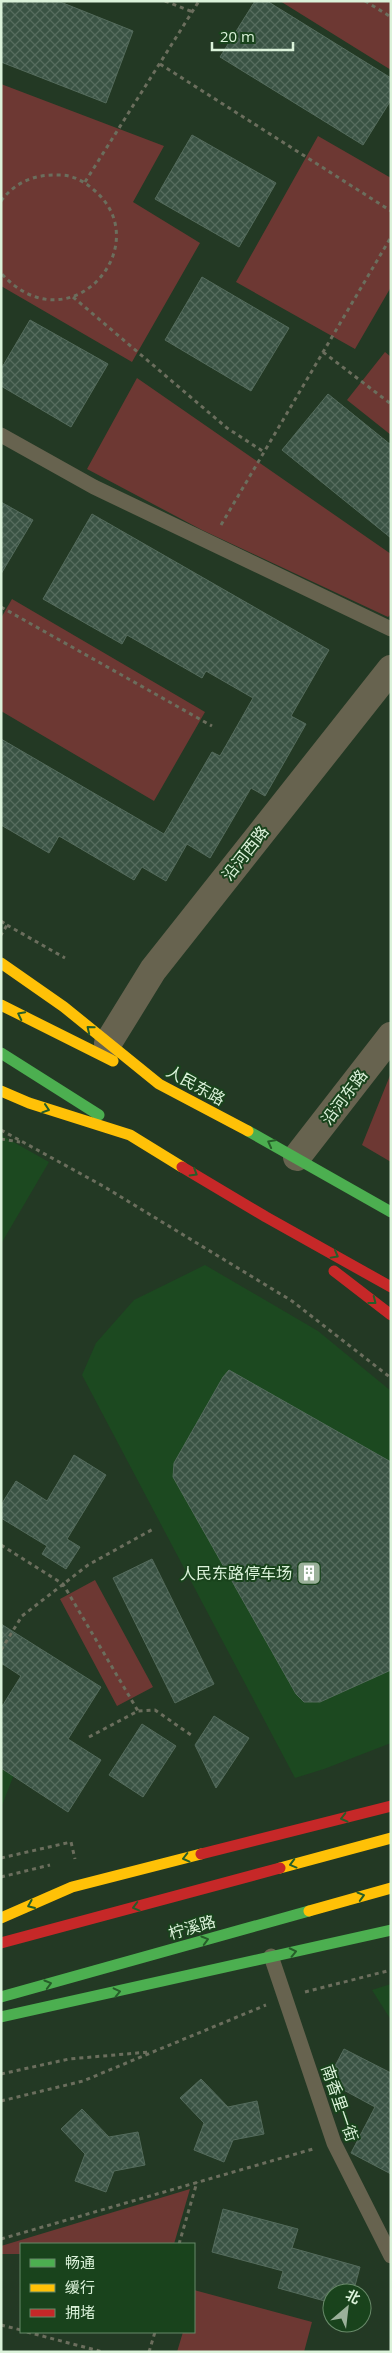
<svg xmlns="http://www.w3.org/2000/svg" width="392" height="2353" font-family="'Open Sans','Noto Sans SC',sans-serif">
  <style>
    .built { fill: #1c4920 }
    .green { fill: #6d3833 }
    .building { fill: url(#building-cross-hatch); stroke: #546b5c }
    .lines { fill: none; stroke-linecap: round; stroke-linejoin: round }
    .path { stroke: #6b6e5d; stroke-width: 3; stroke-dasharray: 4 4; stroke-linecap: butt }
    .lane { stroke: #67634f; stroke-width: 15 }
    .street { stroke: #67634f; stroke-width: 28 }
    .fast { stroke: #4caf50; stroke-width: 11 }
    .slow { stroke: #ffc107; stroke-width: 11 }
    .jam { stroke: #c62828; stroke-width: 11 }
    .oneway { stroke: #265e29 }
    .labels { text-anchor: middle; stroke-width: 4; stroke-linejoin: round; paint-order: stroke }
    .street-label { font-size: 16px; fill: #dbf2da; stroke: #19431c }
    .poi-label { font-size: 16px; fill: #dbf2da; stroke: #19431c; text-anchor: end }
  </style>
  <defs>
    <pattern id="building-cross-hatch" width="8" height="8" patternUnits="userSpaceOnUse" patternTransform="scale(1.25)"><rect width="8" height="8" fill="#3a5344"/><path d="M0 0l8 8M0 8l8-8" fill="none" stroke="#566c5e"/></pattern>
  </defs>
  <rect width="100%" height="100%" fill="#233924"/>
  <path class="built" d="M 1,1135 L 49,1162 L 1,1244 Z
    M 205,1265 L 318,1331 L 391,1391 L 391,1743 L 324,1769 L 295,1778 L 82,1375 L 96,1343 L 134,1300 Z
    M 1,1737 L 22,1754 L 1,1808 Z
    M 391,1984 L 391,2020 L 372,1990 Z"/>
  <path class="green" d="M 280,1 L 391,1 L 391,70 Z
    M 1,84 L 164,146 L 133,202 L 200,243 L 132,362 L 1,286 Z
    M 318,136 L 391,178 L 391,287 L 355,349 L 236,282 Z
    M 385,352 L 391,357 L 391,435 L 347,400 Z
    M 137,378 L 391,554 L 391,614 L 388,617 L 202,530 L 87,469 Z
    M 12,599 L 205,712 L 154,801 L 1,711 L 1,618 Z
    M 391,1073 L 391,1162 L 362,1145 Z
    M 95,1580 L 153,1687 L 117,1706 L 60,1599 Z
    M 190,2189 L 174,2244 L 21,2244 L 21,2254 L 1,2254 L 1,2246 Z
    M 194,2290 L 312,2322 L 304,2352 L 177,2352 L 183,2332 L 194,2332 Z"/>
  <path class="building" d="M 1,1 L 58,1 L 133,31 L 106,103 L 1,62 Z
    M 255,1 L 267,1 L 391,78 L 391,100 L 363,145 L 220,57 Z
    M 192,135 L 276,183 L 239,247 L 155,199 Z
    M 202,277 L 289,328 L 251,391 L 165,340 Z
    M 30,320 L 108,364 L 71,427 L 1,386 L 1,369 Z
    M 328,394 L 391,445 L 391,538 L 282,450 Z
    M 1,502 L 33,520 L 1,574 Z
    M 92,514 L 329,650 L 291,716 L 306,724 L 265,796 L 251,788 L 210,858 L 187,844 L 166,881 L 142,867 L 134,880 L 59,836 L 49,853 L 1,825 L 1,739 L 164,834 L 212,752 L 220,756 L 253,698 L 206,671 L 202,678 L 127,635 L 122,644 L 43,599 Z
    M 229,1370 L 391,1462 L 391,1670 L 320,1702 L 304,1702 L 296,1694 L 173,1477 L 174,1463 L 223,1377 Z
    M 74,1455 L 106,1475 L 67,1539 L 80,1547 L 66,1569 L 42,1554 L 47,1546 L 1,1518 L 1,1505 L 16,1481 L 47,1501 Z
    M 152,1559 L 214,1684 L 175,1703 L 113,1578 Z
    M 1,1624 L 101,1687 L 68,1739 L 101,1760 L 68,1812 L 1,1768 L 1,1708 L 21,1676 L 1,1663 Z
    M 214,1716 L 249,1738 L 216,1788 L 195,1745 Z
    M 142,1724 L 176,1746 L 143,1797 L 109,1775 Z
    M 344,2049 L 391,2073 L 391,2174 L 351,2153 L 375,2107 L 327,2081 Z
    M 201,2079 L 228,2107 L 257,2101 L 264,2134 L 233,2140 L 224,2162 L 194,2150 L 204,2123 L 180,2098 Z
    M 82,2109 L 109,2137 L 138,2132 L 145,2165 L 114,2171 L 106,2192 L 75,2181 L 85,2154 L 61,2129 Z
    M 223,2209 L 298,2229 L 292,2248 L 360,2267 L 353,2293 L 332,2293 L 332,2303 L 278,2288 L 283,2271 L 212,2252 Z"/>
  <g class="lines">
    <path class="path" d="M 165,1 L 193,12
      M 365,1 L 391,17
      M 160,64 L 391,211
      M 85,182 L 199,1
      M 1,201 C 16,181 36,174 60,175 C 73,175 85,182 94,190 C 159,245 69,349 1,273
      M 73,297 L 227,428 L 264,452
      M 323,352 L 391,404
      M 221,525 L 391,237
      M 1,607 L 212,726
      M 1,921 L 7,925 L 1,935
      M 7,925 L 65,958
      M 1,1130 L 103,1186 L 292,1301 L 391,1378
      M 1,1139 L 20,1142
      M 1,1545 L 63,1584 L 138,1711
      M 1,1650 L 22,1616 L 88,1565 L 155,1528
      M 89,1737 L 138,1711 L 155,1710 L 191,1735
      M 1,1858 L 71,1842 L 75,1859
      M 1,1877 L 50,1865
      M 305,1992 L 391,1970
      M 1,2074 L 69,2059 L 149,2052
      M 1,2101 L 83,2081 L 266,2005
      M 1,2239 L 313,2149
      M 179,2244 L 197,2182
      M 1,2325 L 21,2330
      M 27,2332 L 103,2352
      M 149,2352 L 155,2332"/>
    <path class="lane" d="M 1,435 L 94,487 L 391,629
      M 271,1956 L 334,2143 L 391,2256"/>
    <path class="street" d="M 108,1043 L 153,970 L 391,669
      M 297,1157 L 391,1036"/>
    <path class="fast" d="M 1,1053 L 99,1115
      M 248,1131 L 391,1212
      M 1,1997 L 309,1911
      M 1,2017 L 391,1930"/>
    <path class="slow" d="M 1,963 L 64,1007 L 159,1084 L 248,1131
      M 1,1005 L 113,1061
      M 1,1091 L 29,1103 L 130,1135 L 182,1167
      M 280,1868 L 391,1838
      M 309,1911 L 391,1888
      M 1,1918 L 72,1887 L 201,1854"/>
    <path class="jam" d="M 182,1167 L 266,1217 L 391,1287
      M 334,1271 L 391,1315
      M 201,1854 L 391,1806
      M 1,1943 L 280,1868"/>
  </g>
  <defs><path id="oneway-chevron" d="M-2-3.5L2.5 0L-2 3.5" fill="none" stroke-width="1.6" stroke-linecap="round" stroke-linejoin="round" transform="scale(1.25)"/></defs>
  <g class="oneway">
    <use href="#oneway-chevron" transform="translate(21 1015) rotate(-153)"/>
    <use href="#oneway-chevron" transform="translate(90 1029) rotate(-141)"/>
    <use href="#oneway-chevron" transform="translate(46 1109) rotate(18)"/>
    <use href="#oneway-chevron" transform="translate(271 1143) rotate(-152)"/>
    <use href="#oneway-chevron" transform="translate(194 1173) rotate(31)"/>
    <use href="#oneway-chevron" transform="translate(335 1255) rotate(29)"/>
    <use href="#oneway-chevron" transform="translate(373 1301) rotate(38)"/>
    <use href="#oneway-chevron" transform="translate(344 1818) rotate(166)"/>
    <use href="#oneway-chevron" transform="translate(186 1858) rotate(166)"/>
    <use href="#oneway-chevron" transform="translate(293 1864) rotate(165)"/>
    <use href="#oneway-chevron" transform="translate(361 1896) rotate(-16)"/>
    <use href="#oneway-chevron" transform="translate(31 1905) rotate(157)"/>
    <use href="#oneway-chevron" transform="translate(136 1907) rotate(165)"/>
    <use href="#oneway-chevron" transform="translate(205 1940) rotate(-16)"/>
    <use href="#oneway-chevron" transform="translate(293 1952) rotate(-12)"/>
    <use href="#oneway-chevron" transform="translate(48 1984) rotate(-16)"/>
    <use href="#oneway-chevron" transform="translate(117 1992) rotate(-13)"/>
  </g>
  <defs>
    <g id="building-square" transform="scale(1.25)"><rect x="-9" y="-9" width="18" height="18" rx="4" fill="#9bb19a" stroke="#19431c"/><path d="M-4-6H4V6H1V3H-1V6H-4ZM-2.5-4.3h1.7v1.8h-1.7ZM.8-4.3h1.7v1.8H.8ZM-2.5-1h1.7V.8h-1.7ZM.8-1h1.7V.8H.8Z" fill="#fff"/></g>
  </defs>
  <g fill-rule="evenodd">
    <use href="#building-square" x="309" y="1573"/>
  </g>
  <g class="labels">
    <g class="street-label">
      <text transform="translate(245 853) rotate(-52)" y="6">沿河西路</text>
      <text transform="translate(196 1085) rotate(29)" y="6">人民东路</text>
      <text transform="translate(344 1097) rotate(-53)" y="6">沿河东路</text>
      <text transform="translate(192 1927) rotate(-16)" y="6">柠溪路</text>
      <text transform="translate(340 2103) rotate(71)" y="6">南香里一街</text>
    </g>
    <g class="poi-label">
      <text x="292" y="1579">人民东路停车场</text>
    </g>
  </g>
  <rect width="392" height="2353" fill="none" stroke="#dbf2da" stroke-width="5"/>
  <rect x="20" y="2243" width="175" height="90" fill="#19431c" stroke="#678968"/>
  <rect x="30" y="2259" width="25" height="8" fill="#4caf50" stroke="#678968"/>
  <text x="65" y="2268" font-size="15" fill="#dbf2da">畅通</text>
  <rect x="30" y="2284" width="25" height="8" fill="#ffc107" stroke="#678968"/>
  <text x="65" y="2293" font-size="15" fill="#dbf2da">缓行</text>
  <rect x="30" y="2309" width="25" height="8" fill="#c62828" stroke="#678968"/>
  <text x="65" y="2318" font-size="15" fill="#dbf2da">拥堵</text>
  <g transform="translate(347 2308) rotate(28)"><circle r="24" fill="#19431c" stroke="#678968"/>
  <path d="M0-4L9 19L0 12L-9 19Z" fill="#9bb19a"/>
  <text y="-8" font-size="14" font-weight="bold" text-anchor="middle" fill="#dbf2da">北</text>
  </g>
  <path d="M212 42v8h81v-8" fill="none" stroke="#dbf2da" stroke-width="2.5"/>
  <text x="220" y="42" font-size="15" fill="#dbf2da" stroke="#19431c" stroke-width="4" paint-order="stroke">20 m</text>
</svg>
